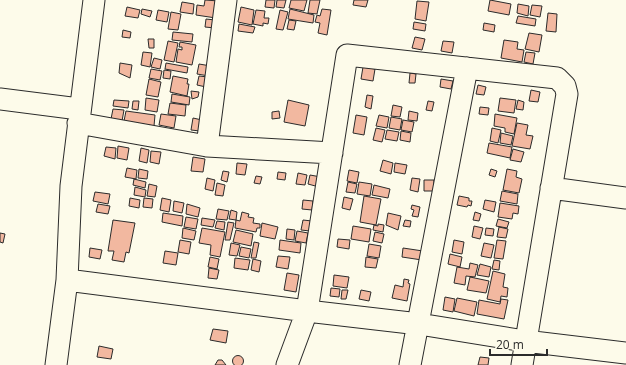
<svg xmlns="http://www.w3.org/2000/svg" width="626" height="365" font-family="'Open Sans',sans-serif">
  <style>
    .building { fill: #f2b8a0; stroke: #2b2b2b }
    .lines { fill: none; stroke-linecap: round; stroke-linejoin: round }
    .minor-casing { stroke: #2b2b2b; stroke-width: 23 }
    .minor { stroke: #fdfbea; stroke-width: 21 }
  </style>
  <rect width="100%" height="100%" fill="#fdfbea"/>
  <path class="building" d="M 205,0 L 219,1 L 216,18 L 196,15 L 197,5 L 204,6 Z
    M 266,0 L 275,0 L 274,8 L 265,7 Z
    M 277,0 L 286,0 L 284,8 L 276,7 Z
    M 291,0 L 307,0 L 304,11 L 289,8 Z
    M 310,0 L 320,0 L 317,14 L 308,13 Z
    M 354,0 L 368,0 L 366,7 L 353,5 Z
    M 490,0 L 511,4 L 509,15 L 488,11 Z
    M 417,1 L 429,2 L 426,21 L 415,19 Z
    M 182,2 L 194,4 L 193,14 L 180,12 Z
    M 518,4 L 529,6 L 528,16 L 517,13 Z
    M 532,5 L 542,6 L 540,17 L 530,15 Z
    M 127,7 L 140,10 L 138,18 L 125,16 Z
    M 241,7 L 254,10 L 252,25 L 238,22 Z
    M 142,9 L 152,11 L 150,17 L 141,14 Z
    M 290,9 L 314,15 L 313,23 L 288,19 Z
    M 322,9 L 331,10 L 327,35 L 318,33 L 320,23 L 315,22 L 317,15 L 320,16 Z
    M 158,10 L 169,12 L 167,22 L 156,20 Z
    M 256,10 L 265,11 L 264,18 L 269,18 L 268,24 L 263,23 L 263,26 L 253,24 Z
    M 280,10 L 288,12 L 283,30 L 276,29 Z
    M 171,12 L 181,14 L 178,30 L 168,29 Z
    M 548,13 L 557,14 L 556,32 L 546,31 Z
    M 518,16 L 536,19 L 535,26 L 516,23 Z
    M 206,19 L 215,20 L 215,28 L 205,27 Z
    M 289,20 L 296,21 L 294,30 L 287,29 Z
    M 414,22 L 426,24 L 425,31 L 413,29 Z
    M 484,23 L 495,25 L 494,32 L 483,30 Z
    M 239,24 L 255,27 L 253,33 L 238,31 Z
    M 123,30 L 131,32 L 130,38 L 122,37 Z
    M 173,32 L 193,34 L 192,42 L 172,40 Z
    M 529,33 L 542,35 L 539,52 L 525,49 Z
    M 415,37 L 425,39 L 422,50 L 412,48 Z
    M 148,39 L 154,39 L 154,48 L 149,48 Z
    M 504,40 L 518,42 L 517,49 L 524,50 L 522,62 L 501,58 Z
    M 168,41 L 178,43 L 174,62 L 164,60 Z
    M 443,41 L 454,42 L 452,53 L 441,51 Z
    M 180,42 L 196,45 L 192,65 L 176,62 L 178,49 L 182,50 L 182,47 L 179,47 Z
    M 143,52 L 152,53 L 150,67 L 141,65 Z
    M 526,52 L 535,53 L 533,64 L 524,62 Z
    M 154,58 L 162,60 L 160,69 L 151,67 Z
    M 120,63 L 132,65 L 130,78 L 119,73 Z
    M 166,63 L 188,67 L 187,73 L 165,69 Z
    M 199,64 L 211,66 L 209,76 L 197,74 Z
    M 363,67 L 375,69 L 373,81 L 361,79 Z
    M 151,69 L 162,71 L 160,80 L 149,78 Z
    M 164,70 L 171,71 L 170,79 L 163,78 Z
    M 410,73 L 416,74 L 415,83 L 409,83 Z
    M 173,76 L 188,79 L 187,84 L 189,84 L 187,96 L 170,92 Z
    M 199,76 L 208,77 L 206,87 L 197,85 Z
    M 149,79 L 161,82 L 158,97 L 146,95 Z
    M 441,79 L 453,81 L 451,89 L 440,87 Z
    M 478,85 L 486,87 L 484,95 L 476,94 Z
    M 531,90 L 540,92 L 538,102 L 529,101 Z
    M 191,91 L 199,92 L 198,97 L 192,99 Z
    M 172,94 L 190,97 L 189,105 L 171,102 Z
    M 367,95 L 373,96 L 371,109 L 365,107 Z
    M 146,98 L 159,100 L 157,112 L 145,110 Z
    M 500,98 L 516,100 L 514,113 L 498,111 Z
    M 114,100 L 129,101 L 128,108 L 113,106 Z
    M 288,100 L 309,105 L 305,126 L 284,122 Z
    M 518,100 L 524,102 L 523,110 L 516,109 Z
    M 133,101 L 139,101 L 138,110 L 132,109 Z
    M 428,101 L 434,102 L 432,111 L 426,110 Z
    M 170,103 L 186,105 L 185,116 L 168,114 Z
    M 393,105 L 402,107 L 400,117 L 391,116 Z
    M 480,107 L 489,108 L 488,115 L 479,114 Z
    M 113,109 L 124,110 L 122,121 L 111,119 Z
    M 126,111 L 155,115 L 154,126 L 124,121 Z
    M 279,111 L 280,118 L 272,119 L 272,112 Z
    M 409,111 L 418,113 L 417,121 L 408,120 Z
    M 161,114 L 176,116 L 174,128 L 159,125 Z
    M 495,114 L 517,118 L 514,134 L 505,132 L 505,128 L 494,126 Z
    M 356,115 L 367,117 L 364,135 L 353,133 Z
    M 379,115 L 389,117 L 387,128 L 376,126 Z
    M 391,117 L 402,119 L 400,130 L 389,128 Z
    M 193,118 L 202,120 L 200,131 L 191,130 Z
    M 403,120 L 414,122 L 412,132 L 401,130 Z
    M 517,123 L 528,125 L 526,135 L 533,136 L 530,149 L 512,146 Z
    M 376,128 L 385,130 L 382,142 L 373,140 Z
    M 492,128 L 501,130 L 498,143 L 490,141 Z
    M 387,130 L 399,132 L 397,141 L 385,139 Z
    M 401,131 L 411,133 L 410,142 L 400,140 Z
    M 501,133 L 513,136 L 511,145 L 500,143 Z
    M 489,143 L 512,147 L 510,158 L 487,153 Z
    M 118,146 L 129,148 L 127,160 L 117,158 Z
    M 106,147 L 116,148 L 115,159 L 104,156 Z
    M 141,148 L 149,150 L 147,163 L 139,161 Z
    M 513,149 L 524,152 L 521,162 L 510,160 Z
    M 151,151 L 161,152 L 159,164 L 150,162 Z
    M 193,157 L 205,159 L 203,172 L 191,171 Z
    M 383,160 L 393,163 L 391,174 L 380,171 Z
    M 237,163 L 247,164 L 245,175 L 236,174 Z
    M 395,163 L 407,165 L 405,174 L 394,172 Z
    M 127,168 L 137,170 L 136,179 L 125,177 Z
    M 139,169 L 148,171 L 147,179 L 138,178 Z
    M 491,169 L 497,171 L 495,177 L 489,175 Z
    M 507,169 L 517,171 L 516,177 L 522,179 L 519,193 L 503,190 Z
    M 349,170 L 359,172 L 357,183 L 347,181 Z
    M 223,171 L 229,172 L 227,182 L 221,180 Z
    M 278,172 L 286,173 L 285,180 L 277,179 Z
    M 298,173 L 307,175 L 305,185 L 296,184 Z
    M 310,175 L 321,177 L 319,187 L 308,184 Z
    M 256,176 L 262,177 L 260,184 L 254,183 Z
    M 207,178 L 215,180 L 213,191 L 205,189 Z
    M 412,178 L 420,179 L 418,192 L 410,190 Z
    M 134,179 L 146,182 L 145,188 L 133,185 Z
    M 424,180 L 434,180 L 434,191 L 424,191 Z
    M 348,182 L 357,184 L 355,193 L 346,192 Z
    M 359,182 L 372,184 L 370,196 L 357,194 Z
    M 217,183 L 225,185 L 223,196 L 215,195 Z
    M 149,184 L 157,186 L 155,197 L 147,196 Z
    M 374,185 L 390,189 L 388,198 L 372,195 Z
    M 135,187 L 146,190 L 145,197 L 134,195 Z
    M 502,191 L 518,194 L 517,204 L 500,201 Z
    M 95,192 L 110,194 L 108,204 L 93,201 Z
    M 364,196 L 381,199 L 376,225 L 360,222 Z
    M 459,196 L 469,198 L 469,201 L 472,201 L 471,206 L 468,205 L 467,207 L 457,205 Z
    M 344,197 L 353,199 L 350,210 L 342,208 Z
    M 130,198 L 140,200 L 139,208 L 129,206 Z
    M 144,198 L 153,199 L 152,208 L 143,207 Z
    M 162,198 L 171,200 L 169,212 L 160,210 Z
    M 303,200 L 313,201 L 312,210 L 302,209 Z
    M 485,200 L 496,202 L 494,212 L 483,209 Z
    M 174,201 L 184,203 L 182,213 L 173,211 Z
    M 500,203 L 519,206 L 518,214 L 513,213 L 512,219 L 498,217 Z
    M 98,204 L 110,206 L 108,214 L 96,212 Z
    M 187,204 L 200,208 L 198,217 L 186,214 Z
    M 412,205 L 420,207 L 418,217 L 412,216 L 414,210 L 411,209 Z
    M 218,209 L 229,211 L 227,220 L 216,219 Z
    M 231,210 L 237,212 L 236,220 L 229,219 Z
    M 242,212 L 249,214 L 248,217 L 254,218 L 253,223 L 260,224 L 260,228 L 257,228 L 256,232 L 235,228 L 236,220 L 240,221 Z
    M 475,212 L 481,214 L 479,221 L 473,220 Z
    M 163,213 L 183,216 L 182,226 L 162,222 Z
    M 388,213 L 401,216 L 398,230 L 386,225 Z
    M 186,217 L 198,219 L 196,229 L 184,227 Z
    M 202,218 L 215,220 L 213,227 L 201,225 Z
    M 498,219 L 509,222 L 507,228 L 496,226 Z
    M 113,220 L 135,223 L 129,253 L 126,252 L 124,262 L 112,260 L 114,251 L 108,251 Z
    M 303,220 L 312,221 L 310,231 L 301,230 Z
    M 405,220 L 411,221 L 410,227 L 403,226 Z
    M 217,221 L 225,222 L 224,230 L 215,228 Z
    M 228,222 L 234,223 L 230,240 L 225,240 Z
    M 262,223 L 278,227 L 275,239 L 260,236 Z
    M 378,224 L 384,225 L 383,232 L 373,230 L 374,225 L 378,226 Z
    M 353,226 L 371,229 L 369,242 L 351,239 Z
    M 474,226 L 483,228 L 480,239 L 472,237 Z
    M 499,227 L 508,229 L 506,238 L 497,237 Z
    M 183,228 L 196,231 L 194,240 L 182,238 Z
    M 202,228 L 225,232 L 220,257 L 210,255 L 211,245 L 199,243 Z
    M 486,228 L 494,229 L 493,236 L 485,235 Z
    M 287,229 L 295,230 L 294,240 L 286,239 Z
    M 236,230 L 253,234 L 251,246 L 233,242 Z
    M 297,231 L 308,233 L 306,243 L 295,241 Z
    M 375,232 L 384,234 L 382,243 L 373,241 Z
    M 0,233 L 5,234 L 3,243 L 0,242 Z
    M 338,239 L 350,240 L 349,249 L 337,247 Z
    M 180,240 L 191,242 L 189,254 L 178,252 Z
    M 280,240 L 301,243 L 300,253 L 279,250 Z
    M 454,240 L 464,242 L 462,254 L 452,252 Z
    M 497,240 L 506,241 L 503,259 L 494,258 Z
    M 254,242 L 259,243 L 256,258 L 251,258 Z
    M 231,243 L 240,245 L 237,256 L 229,255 Z
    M 484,243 L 494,245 L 491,258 L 481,256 Z
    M 369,244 L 381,246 L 379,258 L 367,256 Z
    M 241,247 L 251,249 L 249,258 L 239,256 Z
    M 90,248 L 102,250 L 100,259 L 89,257 Z
    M 403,248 L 423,251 L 422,260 L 402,257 Z
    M 165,251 L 178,253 L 176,265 L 163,263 Z
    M 450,254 L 462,257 L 460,267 L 448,264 Z
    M 278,256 L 290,257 L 288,269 L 276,267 Z
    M 210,257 L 219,259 L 217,269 L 208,267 Z
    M 366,257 L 378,259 L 376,268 L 365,267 Z
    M 235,258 L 250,260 L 248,270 L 234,268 Z
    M 253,259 L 261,261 L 259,272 L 251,270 Z
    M 494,260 L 500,261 L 499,270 L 492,269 Z
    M 470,263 L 478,265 L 475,277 L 466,276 L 465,285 L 454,283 L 457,267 L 469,269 Z
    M 480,264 L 491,267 L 489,277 L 477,275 Z
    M 209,268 L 219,270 L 217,279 L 208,278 Z
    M 493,271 L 505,274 L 503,287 L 508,288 L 507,297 L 501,296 L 500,302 L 487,299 Z
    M 287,273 L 299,275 L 296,292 L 284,290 Z
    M 334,275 L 349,277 L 347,288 L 333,286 Z
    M 470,277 L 489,281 L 486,293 L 467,290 Z
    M 404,279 L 409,280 L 408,283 L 410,284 L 407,301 L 392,298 L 395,285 L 403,287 Z
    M 331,288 L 340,289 L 339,297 L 330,296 Z
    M 342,290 L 348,290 L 346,299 L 341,299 Z
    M 361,290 L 371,292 L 369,301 L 359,299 Z
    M 445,297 L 455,299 L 453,312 L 443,310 Z
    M 457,298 L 477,302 L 474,316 L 454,311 Z
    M 501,299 L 508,300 L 504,319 L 477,314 L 479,300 L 500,304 Z
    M 213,329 L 228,331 L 226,343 L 210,340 Z
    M 99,346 L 113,349 L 111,359 L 97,357 Z
    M232.5 361a5.5 5.5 0 1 1 11 0a5.5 5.5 0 1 1-11 0Z
    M 480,357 L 489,358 L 488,365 L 478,365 Z
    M 218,360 L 222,360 L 226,365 L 215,365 Z"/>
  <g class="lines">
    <g class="minor-casing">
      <path id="minor" d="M 0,99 L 79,109
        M 78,123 L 207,146 L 332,153
        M 207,146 L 226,0
        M 551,188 L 626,198
        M 67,280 L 307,311 L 419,324 L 525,341 L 626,353
        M 56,365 L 67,280 L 71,186 L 94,0
        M 287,365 L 307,311 L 347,55 L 557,78 L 565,86 L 567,94 L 522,365
        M 410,365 L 467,68"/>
    </g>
    <use href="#minor" class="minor"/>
  </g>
  <path d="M490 349v6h57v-6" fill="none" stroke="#2b2b2b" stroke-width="2"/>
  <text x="496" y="349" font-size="12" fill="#2b2b2b" stroke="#fdfbea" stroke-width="3" paint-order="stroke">20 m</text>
</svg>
